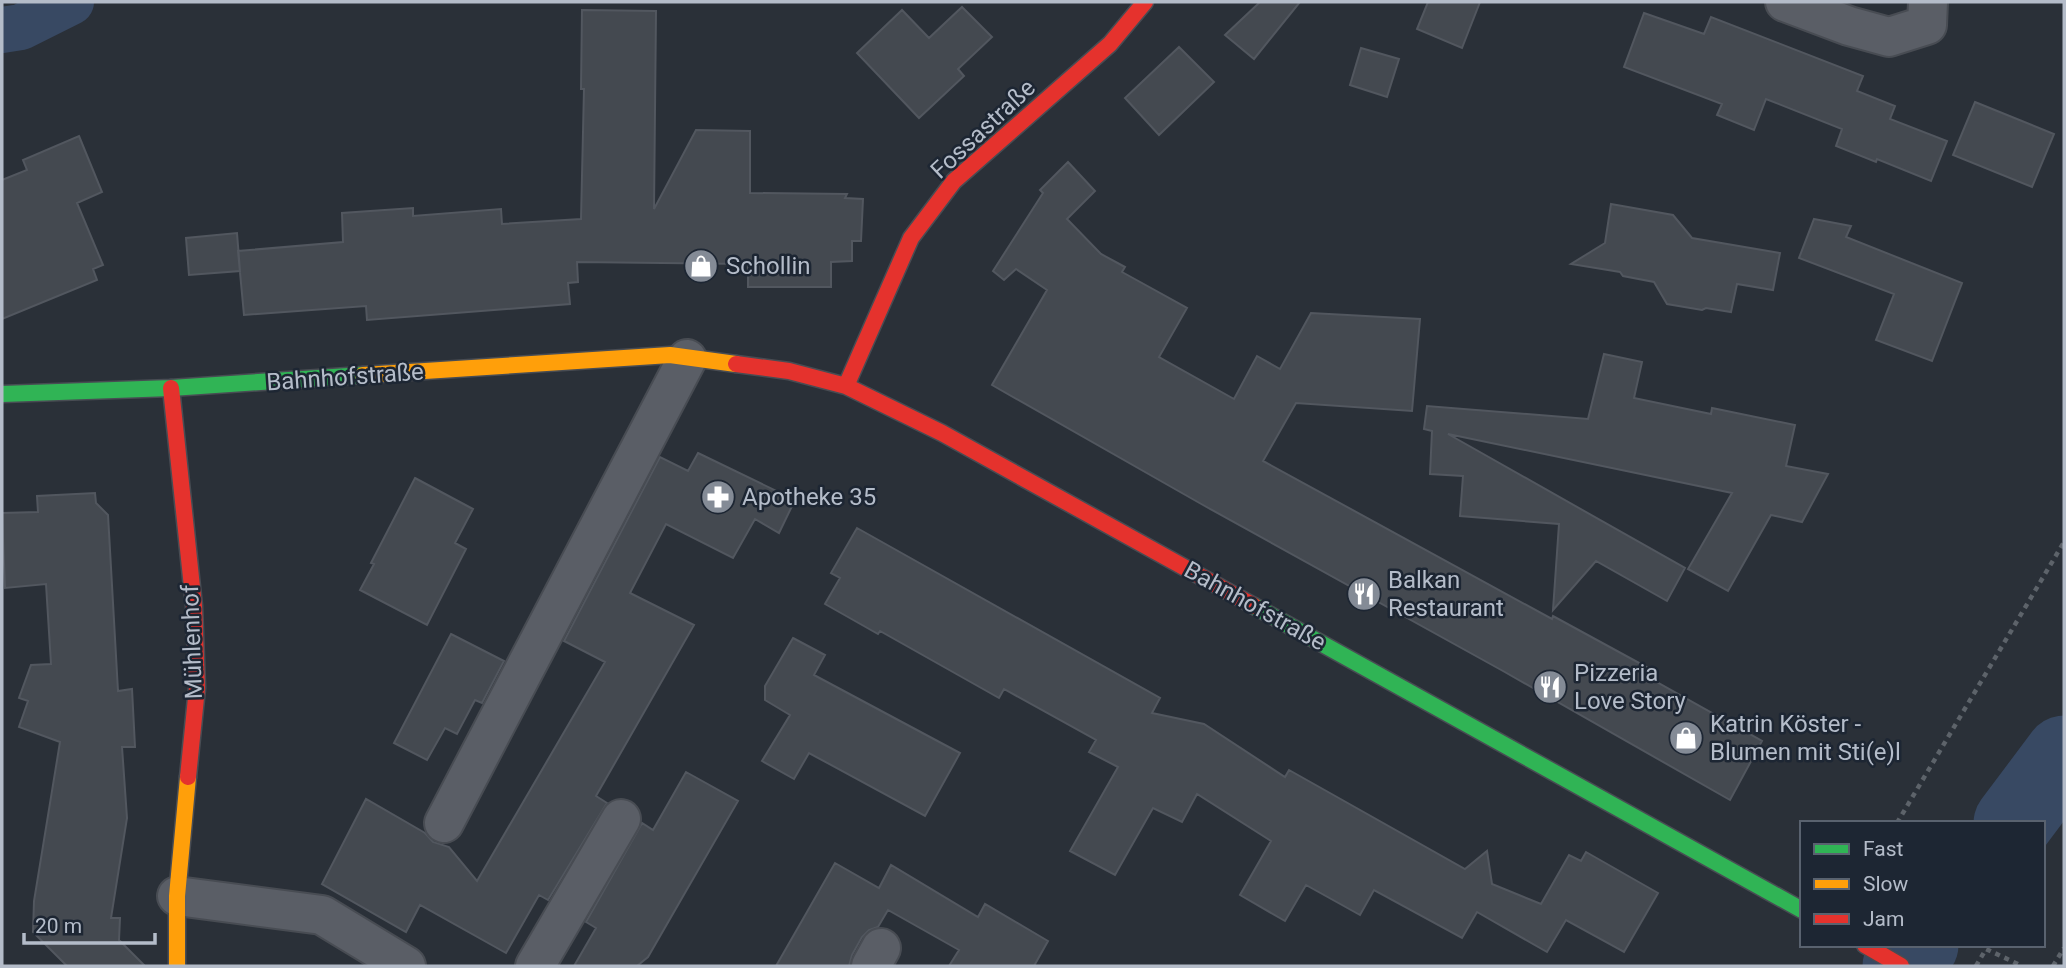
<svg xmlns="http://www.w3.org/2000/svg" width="2066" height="968" font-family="Roboto,sans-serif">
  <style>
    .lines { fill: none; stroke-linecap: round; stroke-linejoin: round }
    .canal { stroke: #384963; stroke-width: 46 }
    .river { stroke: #384963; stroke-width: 79 }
    .building { fill: #444950; stroke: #52575f; stroke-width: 2 }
    .street-casing { stroke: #484c53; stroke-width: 42 }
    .fast-casing { stroke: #484c53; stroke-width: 19 }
    .slow-casing { stroke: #484c53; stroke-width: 19 }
    .jam-casing { stroke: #484c53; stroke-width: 19 }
    .path { stroke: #5d636a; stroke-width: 4.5; stroke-dasharray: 5 5; stroke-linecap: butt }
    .street { stroke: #5a5e66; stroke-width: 38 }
    .fast { stroke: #30b455; stroke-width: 16 }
    .slow { stroke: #ff9f0a; stroke-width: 16 }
    .jam { stroke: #e5322d; stroke-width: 16 }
    .labels { text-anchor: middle; stroke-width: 5; stroke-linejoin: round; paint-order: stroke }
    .street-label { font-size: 24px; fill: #b4bcc9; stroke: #1d2633 }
    .poi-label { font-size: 24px; fill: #b4bcc9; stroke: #1d2633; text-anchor: start }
  </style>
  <rect width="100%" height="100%" fill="#2a3038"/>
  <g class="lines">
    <path class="canal" d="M 2,30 L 21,27 L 71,2"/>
    <path class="river" d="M 2013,823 L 2064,755
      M 1902,966 L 1919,945"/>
  </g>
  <path class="building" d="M 1260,2 L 1300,2 L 1254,59 L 1225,35 Z
    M 1428,2 L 1480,2 L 1462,48 L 1417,29 Z
    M 962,7 L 992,37 L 958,69 L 964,76 L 919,118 L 857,53 L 902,10 L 929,38 Z
    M 582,10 L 656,11 L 654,209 L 696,130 L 750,131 L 750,193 L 847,194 L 845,198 L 863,199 L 861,241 L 852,241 L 852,261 L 831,262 L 831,287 L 748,287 L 748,264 L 577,262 L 578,282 L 568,283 L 570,304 L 367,320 L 366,306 L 244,315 L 238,251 L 343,242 L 342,213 L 413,208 L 413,216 L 501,209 L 502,224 L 581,219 L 584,89 L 581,89 Z
    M 1644,13 L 1704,34 L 1711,17 L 1863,76 L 1857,91 L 1895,106 L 1890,119 L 1947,141 L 1931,181 L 1877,159 L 1876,162 L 1836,146 L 1842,129 L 1766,99 L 1754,130 L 1717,115 L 1722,104 L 1624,67 Z
    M 1179,47 L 1214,82 L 1159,135 L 1125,98 Z
    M 1361,48 L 1399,59 L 1387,97 L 1350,85 Z
    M 1975,102 L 2054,134 L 2032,187 L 1953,155 Z
    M 79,136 L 102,192 L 77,203 L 103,265 L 93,269 L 97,280 L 2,319 L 2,180 L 27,170 L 23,160 Z
    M 1068,162 L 1095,191 L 1067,219 L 1101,254 L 1125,267 L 1122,272 L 1187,308 L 1159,357 L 1234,399 L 1257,356 L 1280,369 L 1311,313 L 1420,319 L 1412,411 L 1296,403 L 1263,461 L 1552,619 L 1553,616 L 1652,670 L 1648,677 L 1762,741 L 1730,800 L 1503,671 L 1203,505 L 992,385 L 1047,290 L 1016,269 L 1004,280 L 993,271 L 1043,193 L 1040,190 Z
    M 1611,204 L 1673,215 L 1692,238 L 1780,253 L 1773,290 L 1737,284 L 1731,312 L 1706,308 L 1702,310 L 1667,304 L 1654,282 L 1623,276 L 1620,272 L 1571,264 L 1605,243 Z
    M 1814,219 L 1851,226 L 1846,237 L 1962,283 L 1932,361 L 1876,340 L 1894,294 L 1799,258 Z
    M 237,233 L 240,271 L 189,275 L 186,238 Z
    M 1604,354 L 1642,362 L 1634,398 L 1711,414 L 1712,408 L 1795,425 L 1786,466 L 1828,474 L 1802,522 L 1771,515 L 1728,591 L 1688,569 L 1732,493 L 1448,434 L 1685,568 L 1667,601 L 1596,561 L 1553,610 L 1559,524 L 1460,516 L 1463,476 L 1430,474 L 1432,431 L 1424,429 L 1427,406 L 1588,419 Z
    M 698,453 L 793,499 L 794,502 L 779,533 L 755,519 L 733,558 L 666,524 L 630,593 L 694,625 L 596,796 L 607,803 L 548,900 L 539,895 L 506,953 L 420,905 L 406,932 L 322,884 L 366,799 L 425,833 L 433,842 L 449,847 L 477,881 L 605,662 L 564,641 L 660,457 L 688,471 Z
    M 415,478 L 473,509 L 455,543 L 466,549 L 427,625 L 360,590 L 374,564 L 371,563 Z
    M 95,493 L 96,503 L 108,515 L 118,691 L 132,689 L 135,747 L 122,747 L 127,818 L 111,918 L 120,918 L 119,940 L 145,966 L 67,966 L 33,932 L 34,901 L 60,742 L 19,727 L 28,701 L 19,698 L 31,665 L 51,664 L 46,584 L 5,588 L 2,513 L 38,512 L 37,496 Z
    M 857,528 L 1160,698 L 1152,713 L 1204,724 L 1285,777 L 1289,770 L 1465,869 L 1487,851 L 1492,884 L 1541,904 L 1569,855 L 1581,861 L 1586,852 L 1658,893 L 1624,952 L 1566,920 L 1547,952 L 1477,912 L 1462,938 L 1374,890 L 1360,915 L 1306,885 L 1285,921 L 1240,895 L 1271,841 L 1197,794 L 1182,822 L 1153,808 L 1115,875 L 1070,851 L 1118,767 L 1089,752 L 1096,740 L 1004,689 L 999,698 L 880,631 L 878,634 L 825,604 L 840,578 L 831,573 Z
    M 451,634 L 504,661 L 482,703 L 475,700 L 457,734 L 445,728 L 427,760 L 394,743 Z
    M 793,638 L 825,655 L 814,675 L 960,753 L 925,816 L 809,753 L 794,779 L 762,761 L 790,715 L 765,700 L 765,686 Z
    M 686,772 L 738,801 L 648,957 L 637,966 L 574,966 L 596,928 L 586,922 L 642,823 L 653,830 Z
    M 835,863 L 879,888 L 891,865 L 978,917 L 985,904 L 1048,941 L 1034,966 L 949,966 L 959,950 L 888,910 L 878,927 L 869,930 L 862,937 L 852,955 L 849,966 L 776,966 Z"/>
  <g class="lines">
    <g class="street-casing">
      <path id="street" d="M 1785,2 L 1849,26 L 1889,37 L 1927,25 L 1928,2
        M 444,823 L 687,359
        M 177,896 L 322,915 L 406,966
        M 535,966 L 621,819
        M 871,966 L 881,948"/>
    </g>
    <g class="fast-casing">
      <path id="fast" d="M 2,394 L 171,388 L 363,375
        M 1254,606 L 1802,910"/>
    </g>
    <g class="slow-casing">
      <path id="slow" d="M 363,375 L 670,355 L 736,364
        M 177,966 L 177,896 L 188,777"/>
    </g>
    <g class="jam-casing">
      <path id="jam" d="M 736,364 L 789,371 L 846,386 L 942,433 L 1254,606
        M 846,386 L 911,238 L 954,181 L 1110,44 L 1145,2
        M 171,388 L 194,606 L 197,688 L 188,777
        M 1865,945 L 1901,966"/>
    </g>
    <path class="path" d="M 1897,823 L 2064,542
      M 1976,966 L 1986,949 L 2022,966
      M 2053,966 L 2064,948"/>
    <use href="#street" class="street"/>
    <use href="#fast" class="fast"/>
    <use href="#slow" class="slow"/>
    <use href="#jam" class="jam"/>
  </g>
  <defs>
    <g id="shop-disc" transform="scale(1.75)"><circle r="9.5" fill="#848b96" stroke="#1d2633"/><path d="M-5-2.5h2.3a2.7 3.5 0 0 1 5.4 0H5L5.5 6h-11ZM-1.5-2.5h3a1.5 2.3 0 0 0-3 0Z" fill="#fff"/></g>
    <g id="pharmacy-disc" transform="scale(1.75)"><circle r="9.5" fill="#848b96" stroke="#1d2633"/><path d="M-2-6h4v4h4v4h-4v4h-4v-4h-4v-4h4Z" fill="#fff"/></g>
    <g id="restaurant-disc" transform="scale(1.75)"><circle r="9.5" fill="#848b96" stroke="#1d2633"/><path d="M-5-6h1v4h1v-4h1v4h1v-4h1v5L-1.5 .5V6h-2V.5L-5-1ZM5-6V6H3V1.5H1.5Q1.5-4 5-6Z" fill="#fff"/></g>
  </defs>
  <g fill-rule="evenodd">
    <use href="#shop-disc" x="701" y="266"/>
    <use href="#pharmacy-disc" x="718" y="497"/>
    <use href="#restaurant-disc" x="1364" y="594"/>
    <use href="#restaurant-disc" x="1550" y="687"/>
    <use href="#shop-disc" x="1686" y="738"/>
  </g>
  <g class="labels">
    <g class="street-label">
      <text transform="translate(983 129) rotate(-43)" y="8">Fossastraße</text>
      <text transform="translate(345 377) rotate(-4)" y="8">Bahnhofstraße</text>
      <text transform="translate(1255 606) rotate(29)" y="8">Bahnhofstraße</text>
      <text transform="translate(192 642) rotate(-92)" y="8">Mühlenhof</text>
    </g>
    <g class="poi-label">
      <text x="726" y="274">Schollin</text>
      <text x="742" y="505">Apotheke 35</text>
      <text x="1388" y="588">Balkan<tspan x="1388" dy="28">Restaurant</tspan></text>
      <text x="1574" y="681">Pizzeria<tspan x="1574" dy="28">Love Story</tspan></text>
      <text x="1710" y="732">Katrin Köster -<tspan x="1710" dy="28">Blumen mit Sti(e)l</tspan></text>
    </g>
  </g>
  <rect width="2066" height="968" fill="none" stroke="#b4bcc9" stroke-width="7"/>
  <rect x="1800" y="821" width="245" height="126" fill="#1d2633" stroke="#59626f" stroke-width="2"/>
  <rect x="1814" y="844" width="35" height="10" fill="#30b455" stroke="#59626f" stroke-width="2"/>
  <text x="1863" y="856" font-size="21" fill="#b4bcc9">Fast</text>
  <rect x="1814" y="879" width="35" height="10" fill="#ff9f0a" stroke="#59626f" stroke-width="2"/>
  <text x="1863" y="891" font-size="21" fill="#b4bcc9">Slow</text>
  <rect x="1814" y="914" width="35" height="10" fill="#e5322d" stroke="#59626f" stroke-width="2"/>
  <text x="1863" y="926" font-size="21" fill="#b4bcc9">Jam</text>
  <path d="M24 933v10h131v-10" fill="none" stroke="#b4bcc9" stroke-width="3.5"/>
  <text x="35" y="933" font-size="21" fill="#b4bcc9" stroke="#1d2633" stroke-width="5" paint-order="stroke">20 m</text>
</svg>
